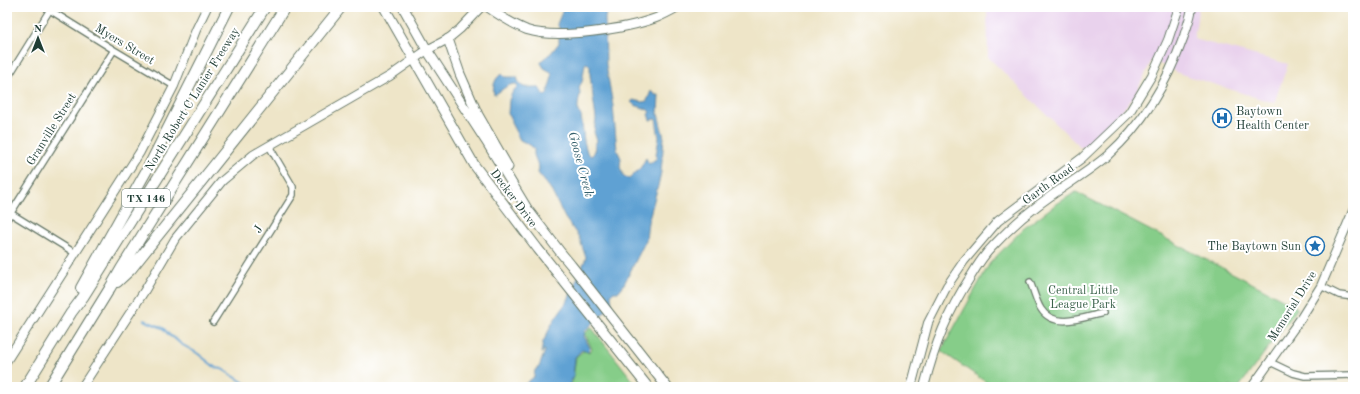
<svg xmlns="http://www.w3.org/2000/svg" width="1360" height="394" font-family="'Old Standard TT',serif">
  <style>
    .built { fill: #e9d2ed }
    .green { fill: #86cd89; stroke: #52855e }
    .water { fill: #5fa1d3; stroke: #3f6f84; fill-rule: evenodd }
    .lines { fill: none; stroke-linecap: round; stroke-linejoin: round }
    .stream { stroke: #5fa1d3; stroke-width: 2 }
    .street-casing { stroke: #677868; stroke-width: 8 }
    .secondary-casing { stroke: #677868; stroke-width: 10 }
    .primary-casing { stroke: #677868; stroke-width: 11 }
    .highway-casing { stroke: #677868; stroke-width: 12 }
    .street { stroke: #fff; stroke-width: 5.5 }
    .secondary { stroke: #fff; stroke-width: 8 }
    .primary { stroke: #fff; stroke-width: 9 }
    .highway { stroke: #fff; stroke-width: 10 }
    .labels { text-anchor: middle; stroke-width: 4; stroke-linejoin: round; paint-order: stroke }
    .shield { fill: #fff; stroke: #627771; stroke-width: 1 }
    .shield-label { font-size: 11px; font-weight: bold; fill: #1f3d34 }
    .street-label { font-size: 12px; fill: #1f3d34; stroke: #fff }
    .poi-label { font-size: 12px; fill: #1f3d34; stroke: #fff; text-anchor: start }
    .park-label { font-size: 12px; fill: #396149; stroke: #fff }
    .water-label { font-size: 13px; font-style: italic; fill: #35606c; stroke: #fff }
  </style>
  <rect width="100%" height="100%" fill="#fff"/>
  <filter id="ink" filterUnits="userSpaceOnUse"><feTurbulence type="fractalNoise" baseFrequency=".025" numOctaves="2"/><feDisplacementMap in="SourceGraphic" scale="8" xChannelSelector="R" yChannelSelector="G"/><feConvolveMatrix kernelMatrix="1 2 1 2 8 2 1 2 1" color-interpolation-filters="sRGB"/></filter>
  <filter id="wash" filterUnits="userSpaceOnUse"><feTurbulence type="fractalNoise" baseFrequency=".012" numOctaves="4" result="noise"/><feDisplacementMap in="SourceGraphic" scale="16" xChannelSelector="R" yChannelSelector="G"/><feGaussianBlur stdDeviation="0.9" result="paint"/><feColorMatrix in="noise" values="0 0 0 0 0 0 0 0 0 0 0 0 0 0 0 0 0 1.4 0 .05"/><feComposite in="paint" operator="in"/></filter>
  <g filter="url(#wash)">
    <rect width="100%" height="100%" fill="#eee5c8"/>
    <path class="built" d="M 987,7 L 1199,7 L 1194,39 L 1288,64 L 1274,103 L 1178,73 L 1152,60 L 1134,97 L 1087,149 L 1079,146 L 988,57 Z"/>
    <path class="green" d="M 1076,192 L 1294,305 L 1297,309 L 1239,387 L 993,387 L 941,351 L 990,263 L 1023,229 L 1055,205 Z
      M 591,327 L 638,387 L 570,387 L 573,379 L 576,357 L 583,351 L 589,352 L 592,349 L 585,334 Z"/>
    <path class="water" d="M 564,7 L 614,7 L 611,10 L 608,9 L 607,10 L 605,18 L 606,65 L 613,106 L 617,150 L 621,158 L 620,167 L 624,177 L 630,178 L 641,167 L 646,158 L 649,164 L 657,158 L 656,155 L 659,138 L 656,119 L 650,120 L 648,114 L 650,112 C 645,106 636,108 631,102 L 633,100 L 642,102 L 647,101 L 651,91 L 655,95 L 659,95 L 658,114 L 664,138 L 661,172 L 658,186 L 648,222 L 646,240 L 623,286 L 618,292 L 614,292 L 611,294 L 612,305 L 585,331 L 584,336 L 590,348 L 588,351 L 582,350 L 575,357 L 573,377 L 568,387 L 524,387 L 525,384 L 534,377 L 535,370 L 539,367 L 545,351 L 544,349 L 542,353 L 541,353 L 543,342 L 554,320 L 568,300 L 586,258 L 579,237 L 565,218 L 550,188 L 538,173 L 539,168 L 534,155 L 534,149 L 530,145 L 520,140 L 511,123 L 511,118 L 508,114 L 509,100 L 513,91 L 518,86 L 516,84 C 506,84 502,91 494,95 C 492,87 495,77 502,74 L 505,77 L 517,77 C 522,94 530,84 539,88 C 541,89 543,94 545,96 L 547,94 L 552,77 L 551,72 L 544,68 L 541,63 L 542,60 L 551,53 L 559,43 L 559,27 L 557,24 ZM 587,63 L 590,66 L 590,75 L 596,119 L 594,132 L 597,141 L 595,144 L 594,153 L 591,156 L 587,152 L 584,141 L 581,115 L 578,112 L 578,105 L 580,93 L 579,87 L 582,82 L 585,64 Z"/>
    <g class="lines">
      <path class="stream" d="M 144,320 L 163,328 L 170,336 L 173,337 L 181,344 L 197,353 L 216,368 L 222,369 L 251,387"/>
    </g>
  </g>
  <g filter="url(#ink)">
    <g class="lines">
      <g class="street-casing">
        <path id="street" d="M 45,7 L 114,50 L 174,86
          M 7,79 L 51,8
          M 7,211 L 75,253
          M 7,219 L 114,50
          M 1030,282 C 1034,291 1036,301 1041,309 C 1054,330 1085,317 1103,313
          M 1321,286 L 1339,295 L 1353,297
          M 213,322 L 293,195 L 293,187 L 269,146
          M 1270,362 L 1293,373 L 1305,376 L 1353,375"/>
      </g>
      <g class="secondary-casing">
        <path id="secondary" d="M 487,7 C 500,16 512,24 527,30 C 557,40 626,29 656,18 C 664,15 671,11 678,7
          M 7,360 L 140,152 L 174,86 L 196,30 L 207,7
          M 82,387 L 145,290 L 175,239 L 222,181 L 253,155 L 390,76 L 427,50 L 448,39 L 460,29 L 481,7
          M 911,387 L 928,323 L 947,286 L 964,261 L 998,221 L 1082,158 L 1129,113 L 1152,75 L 1168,40 L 1179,7
          M 924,387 C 935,344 947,313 971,276 C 977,266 984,255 992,247 C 1006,232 1021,218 1037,206 C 1060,188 1086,174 1108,155 C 1144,123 1168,81 1184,36 C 1187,26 1191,17 1192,7
          M 1252,387 L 1301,318 L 1321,286 L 1353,211"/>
      </g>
      <g class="primary-casing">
        <path id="primary" d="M 384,7 L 475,166 L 538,249 L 648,387
          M 403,7 L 427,50 L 486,141 L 528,210 L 561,253 L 571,265 L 667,387
          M 448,39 L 460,74 L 478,115 L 508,167"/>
      </g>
      <g class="highway-casing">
        <path id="highway" d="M 117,282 L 131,269 L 341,7
          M 81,288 L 148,168 L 229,7
          M 25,387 L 71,313 L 83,297 L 265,7
          M 49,387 L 110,288 L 121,269 L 285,7"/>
      </g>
      <use href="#street" class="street"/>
      <use href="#secondary" class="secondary"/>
      <use href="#primary" class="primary"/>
      <use href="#highway" class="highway"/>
    </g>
  </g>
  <defs>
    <g id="hospital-ring" transform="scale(1)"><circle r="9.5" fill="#fff" stroke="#1f6fb2" stroke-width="1.5"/><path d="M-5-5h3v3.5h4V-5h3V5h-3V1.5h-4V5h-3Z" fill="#1f6fb2"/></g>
    <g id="sight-ring" transform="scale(1)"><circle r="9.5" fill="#fff" stroke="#1f6fb2" stroke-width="1.5"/><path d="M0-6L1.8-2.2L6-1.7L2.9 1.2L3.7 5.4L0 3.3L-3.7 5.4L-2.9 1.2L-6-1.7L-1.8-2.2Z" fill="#1f6fb2"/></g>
  </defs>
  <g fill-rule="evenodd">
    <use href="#hospital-ring" x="1222" y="118"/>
    <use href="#sight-ring" x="1315" y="246"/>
  </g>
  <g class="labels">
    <rect class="shield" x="122" y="189" width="48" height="18" rx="3"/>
    <g class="shield-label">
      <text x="146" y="202">TX 146</text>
    </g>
    <g class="street-label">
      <text transform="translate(125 44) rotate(31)" y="4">Myers Street</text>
      <text transform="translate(192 99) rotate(-58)" y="4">North Robert C Lanier Freeway</text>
      <text transform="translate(51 129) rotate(-58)" y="4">Granville Street</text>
      <text transform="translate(1048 184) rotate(-36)" y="4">Garth Road</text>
      <text transform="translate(514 198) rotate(53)" y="4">Decker Drive</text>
      <text transform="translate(258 229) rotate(-57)" y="4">J</text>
      <text transform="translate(1292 306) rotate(-58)" y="4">Memorial Drive</text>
    </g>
    <g class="poi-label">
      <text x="1236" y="115">Baytown<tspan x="1236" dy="14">Health Center</tspan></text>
      <text x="1301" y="250" text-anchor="end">The Baytown Sun</text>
    </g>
    <g class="park-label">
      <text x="1083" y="294">Central Little<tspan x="1083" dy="14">League Park</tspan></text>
    </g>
    <g class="water-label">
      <text transform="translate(582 164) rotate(75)" y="5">Goose Creek</text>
    </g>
  </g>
  <rect width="1360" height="394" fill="none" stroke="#fff" stroke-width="24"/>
  <g transform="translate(38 38)" stroke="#ffffff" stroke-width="3" paint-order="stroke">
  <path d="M0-3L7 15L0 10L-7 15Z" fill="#1f3d34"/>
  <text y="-6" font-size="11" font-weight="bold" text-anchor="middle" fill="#1f3d34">N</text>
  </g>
</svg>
